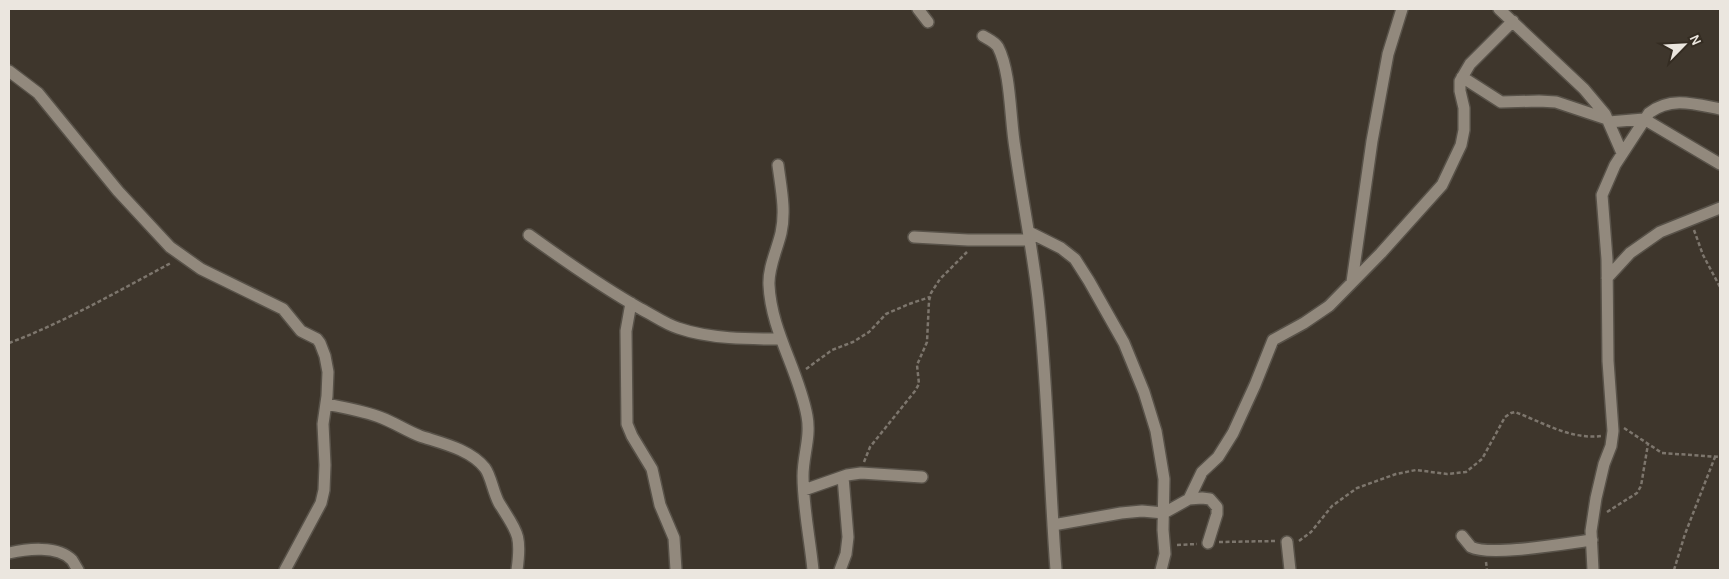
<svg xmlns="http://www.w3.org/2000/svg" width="1729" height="579" font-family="Karla,sans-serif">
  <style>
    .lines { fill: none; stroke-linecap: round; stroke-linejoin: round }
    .minor-casing { stroke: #585249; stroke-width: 14 }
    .path { stroke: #7d766d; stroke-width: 2.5; stroke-dasharray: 4 2.5; stroke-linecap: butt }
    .minor { stroke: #92897d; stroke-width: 11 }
  </style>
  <rect width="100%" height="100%" fill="#3e362c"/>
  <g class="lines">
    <g class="minor-casing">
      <path id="minor" d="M 918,9 L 928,22
        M 1499,9 L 1584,89 L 1605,114 L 1622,153
        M 983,36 C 988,39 995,42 998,47 C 1011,72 1010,119 1015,148 C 1022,198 1032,247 1038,298 C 1048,388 1049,479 1056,570
        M 9,71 L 38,93 L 118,191 L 170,247 L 201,269 L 283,309 L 301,331 L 317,339 L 320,343 L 325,356 L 328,372 L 327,396 L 323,424 L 325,465 L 324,490 L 321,503 L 285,570
        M 1462,77 L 1501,102 L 1539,101 L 1556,102 L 1607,119
        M 1609,122 L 1644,119 L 1720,164
        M 778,165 C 781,188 786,211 781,233 C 777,250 768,268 769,285 C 771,331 799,371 807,416 C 811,437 803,455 803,476 C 803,507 810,539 813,570
        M 1029,232 L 1061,248 L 1075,259 L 1089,281 L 1124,343 L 1144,392 L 1156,431 L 1164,479 L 1163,530 L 1165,554 L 1161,570
        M 529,235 C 565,261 602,287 641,309 C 653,315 665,324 678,328 C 710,339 748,339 781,339
        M 914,237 L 968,240 L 1030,240
        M 1607,278 L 1630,253 L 1660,232 L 1720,208
        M 1352,282 L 1372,141 L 1388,54 L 1402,9
        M 631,303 L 626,331 L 627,424 L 632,436 L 652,469 L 660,505 L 674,538 L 676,570
        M 326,404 C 345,408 364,411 382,418 C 395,423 407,431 420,436 C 441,443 470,449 485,468 C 491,476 493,492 499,503 C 517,532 522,534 517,570
        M 804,490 L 847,475 L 861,473 L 922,477
        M 1189,499 L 1202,472 L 1218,457 L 1233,433 L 1255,385 L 1273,340 L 1304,323 L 1329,306 L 1381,253 L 1442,185 L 1461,145 L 1464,130 L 1464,108 L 1460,91 L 1460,81 L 1470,64 L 1513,21
        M 1053,525 L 1121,513 L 1142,511 L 1164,513 L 1189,499 L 1202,498 L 1210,499 L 1217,507 L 1217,514 L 1208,543
        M 1462,536 L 1471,547 C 1490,557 1568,543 1592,540
        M 1287,542 L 1290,570
        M 9,553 C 26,549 58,545 72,560 C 74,563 76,567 78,570
        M 840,570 L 846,554 L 848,537 L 843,477
        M 1593,570 L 1591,531 L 1596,498 L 1604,464 L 1611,446 L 1613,431 L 1608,361 L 1607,259 L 1602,195 L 1615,165 L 1649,113 C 1671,96 1695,104 1720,109"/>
    </g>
    <path class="path" d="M 1694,230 L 1703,255 L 1720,287
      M 9,343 C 65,322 118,291 171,263
      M 806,369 L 832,350 L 853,342 L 869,332 L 886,314 L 909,304 L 930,297
      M 1624,428 L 1662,453 L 1720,457
      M 864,462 L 870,447 L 915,391 L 919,384 L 917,365 L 927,342 L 929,301 L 931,293 L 940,279 L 967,252
      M 1607,512 L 1637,493 L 1641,486 L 1648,444
      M 1299,541 L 1311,532 L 1332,506 L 1357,488 L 1396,474 L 1416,470 L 1447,474 L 1466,472 L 1482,459 L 1505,417 L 1511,413 L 1515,412 C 1542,422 1571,440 1601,436
      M 1219,542 L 1276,541
      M 1177,545 L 1197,544
      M 1486,562 L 1487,570
      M 1674,570 L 1685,534 L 1715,457"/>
    <use href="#minor" class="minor"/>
  </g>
  <rect width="1729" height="579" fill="none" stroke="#ebe6df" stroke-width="20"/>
  <g transform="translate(1684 45) rotate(66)" stroke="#342c22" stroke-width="4" paint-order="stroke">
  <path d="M0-4L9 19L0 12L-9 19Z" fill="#ebe6df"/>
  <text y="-8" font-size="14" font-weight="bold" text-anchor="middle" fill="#ebe6df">N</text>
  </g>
</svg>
